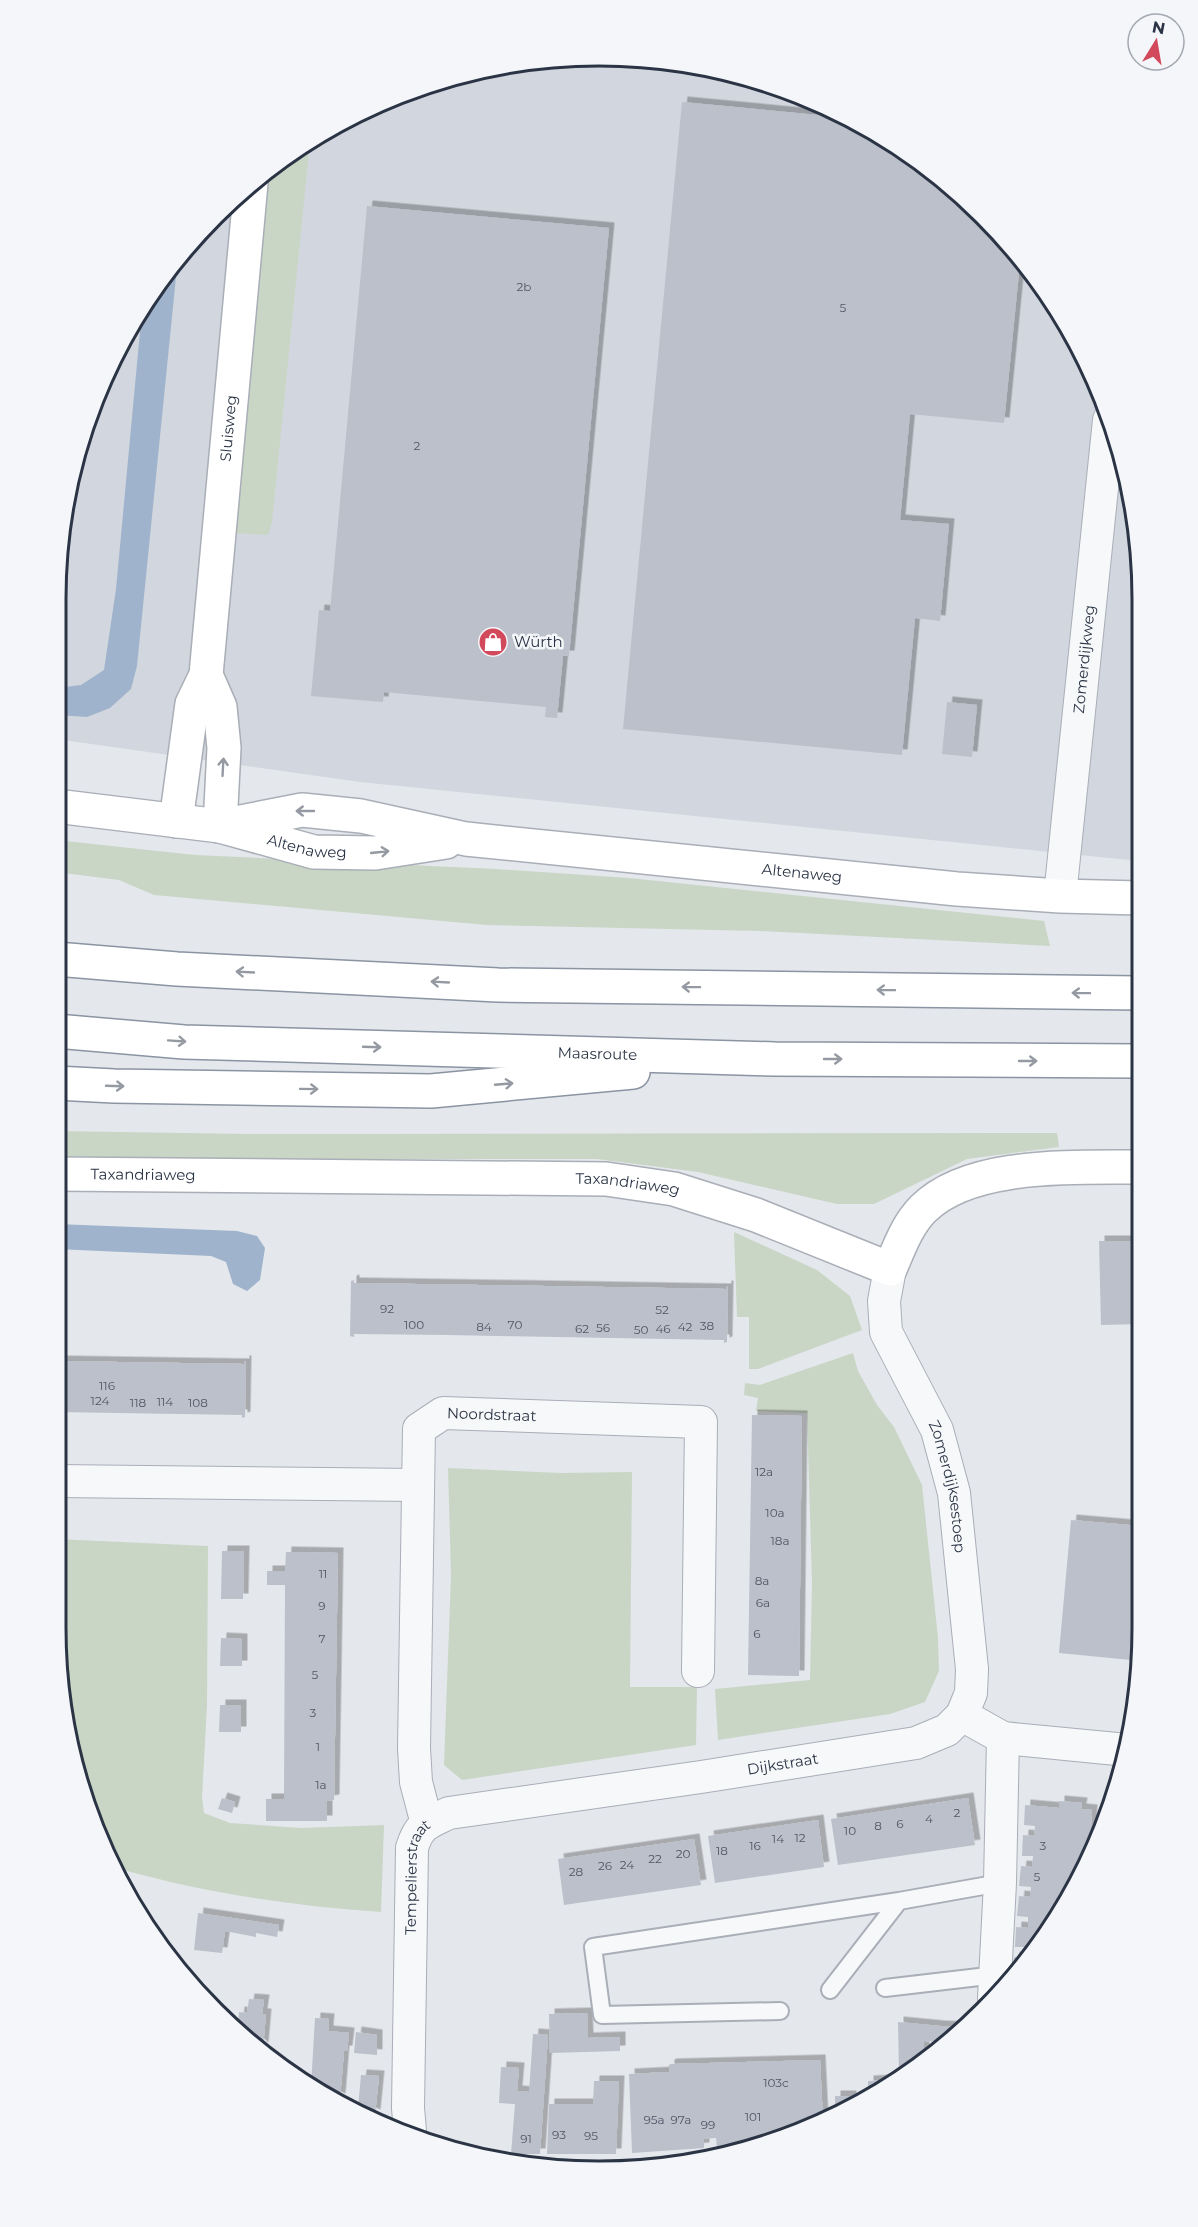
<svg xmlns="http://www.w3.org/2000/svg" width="1198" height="2227" font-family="Montserrat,sans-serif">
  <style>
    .built { fill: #d2d6de }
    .green { fill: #c9d6c5 }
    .water { fill: #9fb4cc }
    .building { fill: #bbc0ca; filter: url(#shadow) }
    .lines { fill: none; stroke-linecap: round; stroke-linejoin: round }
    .lane-casing { stroke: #a9aeb7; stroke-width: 20 }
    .street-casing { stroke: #a9aeb7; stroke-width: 34 }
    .secondary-casing { stroke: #a9aeb7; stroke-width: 36 }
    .highway-casing { stroke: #8b94a3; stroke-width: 36 }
    .lane { stroke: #f7f8fa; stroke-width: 16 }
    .street { stroke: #f7f8fa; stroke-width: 32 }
    .secondary { stroke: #fff; stroke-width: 33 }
    .highway { stroke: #fff; stroke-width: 33 }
    .oneway { stroke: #959aa2 }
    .labels { text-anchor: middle; stroke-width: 5; stroke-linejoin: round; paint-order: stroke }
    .number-label { font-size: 12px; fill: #4f5766 }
    .street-label { font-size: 15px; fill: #2b3445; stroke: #f4f6f9 }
    .poi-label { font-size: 15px; fill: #2b3445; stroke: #f4f6f9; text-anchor: start }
    .rim { fill: none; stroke: #2b3445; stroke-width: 3 }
  </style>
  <defs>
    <filter id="shadow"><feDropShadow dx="5.5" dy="-5.5" stdDeviation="0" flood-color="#0004"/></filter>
  </defs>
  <rect width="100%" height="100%" fill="#e4e7ec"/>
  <path class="built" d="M 635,57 L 740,74 L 840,112 L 957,190 L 1051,297 L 1101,391 L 1138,528 L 1139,861 L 360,782 L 56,739 L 57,564 L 74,459 L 112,358 L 168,268 L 241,190 L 328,128 L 425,84 L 528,60 Z"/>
  <path class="green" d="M 310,141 L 272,522 L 268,535 L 236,533 L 270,169 Z
    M 56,840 L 195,855 L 496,869 L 629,878 L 1044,921 L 1050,946 L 760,931 L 487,925 L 154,895 L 119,880 L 56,872 Z
    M 56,1131 L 248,1134 L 1057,1133 L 1059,1147 L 967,1159 L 874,1204 L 837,1204 L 698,1172 L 597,1159 L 173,1159 L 56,1156 Z
    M 734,1232 L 817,1270 L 850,1296 L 862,1330 L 758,1369 L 749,1369 L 749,1317 L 737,1317 Z
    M 853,1353 L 858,1371 L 877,1405 L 894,1427 L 922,1485 L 938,1638 L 939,1671 L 925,1702 L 890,1714 L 718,1740 L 715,1689 L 810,1680 L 812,1583 L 807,1413 L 756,1411 L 758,1398 L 744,1395 L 745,1383 L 760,1385 Z
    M 448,1468 L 562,1473 L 632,1472 L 630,1687 L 697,1687 L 696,1745 L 462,1780 L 444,1765 L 451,1575 Z
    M 56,1539 L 208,1546 L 207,1705 L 202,1798 L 204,1813 L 230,1823 L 301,1828 L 384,1825 L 381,1912 C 294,1906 205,1893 120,1869 L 84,1803 L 56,1628 Z"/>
  <path class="water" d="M 178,257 L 137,666 L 131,689 L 110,708 L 87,717 L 56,715 L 57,688 L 81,685 L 104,670 L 116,589 L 142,310 L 168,268 Z
    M 56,1224 L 237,1231 L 257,1236 L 265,1248 L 260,1280 L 247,1291 L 233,1284 L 226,1262 L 211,1256 L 56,1249 Z"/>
  <path class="building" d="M 682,102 L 849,118 L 957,190 L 1020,262 L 1004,423 L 910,414 L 900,520 L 949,524 L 940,621 L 915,618 L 902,755 L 623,729 Z
    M 367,206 L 609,228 L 569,656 L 563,656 L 557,718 L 545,717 L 546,707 L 384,692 L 383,702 L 311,696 L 319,610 L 330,611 Z
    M 947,702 L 977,705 L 972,757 L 942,754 Z
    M 1099,1241 L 1140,1241 L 1140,1324 L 1101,1325 Z
    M 354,1280 L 354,1283 L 726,1289 L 726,1286 L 728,1286 L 727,1342 L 724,1343 L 724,1340 L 446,1335 L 354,1334 L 354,1337 L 350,1336 L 351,1281 Z
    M 56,1361 L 244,1364 L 244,1361 L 246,1361 L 245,1417 L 242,1418 L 242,1415 L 56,1412 Z
    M 752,1415 L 802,1416 L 799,1676 L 748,1675 Z
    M 1071,1520 L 1141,1526 L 1141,1661 L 1059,1653 Z
    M 222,1551 L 244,1551 L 243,1599 L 221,1599 Z
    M 286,1552 L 338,1553 L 334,1800 L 327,1801 L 327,1821 L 266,1821 L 266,1799 L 284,1799 L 285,1585 L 267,1585 L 267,1571 L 285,1571 Z
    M 221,1638 L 242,1639 L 242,1666 L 220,1666 Z
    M 220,1705 L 241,1705 L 241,1732 L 219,1732 Z
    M 222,1798 L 235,1802 L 232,1813 L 218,1809 Z
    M 968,1798 L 975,1845 L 838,1865 L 831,1819 Z
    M 1059,1801 L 1082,1803 L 1081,1809 L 1092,1810 L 1089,1862 L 1030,1959 L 1013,1978 L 1014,1957 L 1025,1958 L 1026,1947 L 1015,1947 L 1016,1927 L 1028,1928 L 1028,1917 L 1017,1916 L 1019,1896 L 1030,1897 L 1031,1887 L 1019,1886 L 1021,1866 L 1032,1867 L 1033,1856 L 1022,1856 L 1023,1835 L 1034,1836 L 1035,1826 L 1024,1825 L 1025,1805 L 1059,1808 Z
    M 818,1820 L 824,1867 L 715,1883 L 708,1836 Z
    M 694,1839 L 701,1885 L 564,1905 L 558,1859 Z
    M 198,1913 L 279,1925 L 277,1937 L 256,1933 L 256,1937 L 225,1931 L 222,1953 L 194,1950 Z
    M 249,1999 L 264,2000 L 262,2014 L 266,2014 L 263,2048 L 245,2031 L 246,2026 L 238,2024 L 239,2012 L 247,2013 Z
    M 587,2013 L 588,2038 L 620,2037 L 620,2051 L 550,2053 L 549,2014 Z
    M 315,2018 L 329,2019 L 328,2031 L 349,2033 L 347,2051 L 344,2051 L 340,2099 L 311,2086 Z
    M 898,2022 L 940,2026 L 966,2027 L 958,2036 L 939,2048 L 940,2042 L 924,2041 L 924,2057 L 899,2073 Z
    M 356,2032 L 377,2035 L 377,2055 L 354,2053 Z
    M 533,2034 L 548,2035 L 540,2154 L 511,2154 L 515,2104 L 499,2103 L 501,2067 L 519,2068 L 517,2091 L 529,2092 Z
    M 820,2060 L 823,2121 L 807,2130 L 733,2147 L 717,2148 L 716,2138 L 704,2139 L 704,2148 L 632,2153 L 629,2074 L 669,2072 L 669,2065 L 671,2064 Z
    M 361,2075 L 379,2076 L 375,2115 L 358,2108 Z
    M 887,2080 L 868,2092 L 868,2081 Z
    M 594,2081 L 619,2081 L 616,2154 L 547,2154 L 549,2104 L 593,2104 Z
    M 835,2096 L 851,2096 L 851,2103 L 829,2117 L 830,2108 L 835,2108 Z"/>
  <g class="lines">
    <g class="lane-casing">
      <path id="lane" d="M 885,1988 L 996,1975
        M 830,1990 L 899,1901 L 1000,1883
        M 780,2011 L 602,2015 L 593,1947 L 899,1901"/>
    </g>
    <g class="street-casing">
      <g id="street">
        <path id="s1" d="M 1060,896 L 1109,420"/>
        <path id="s2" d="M 890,1269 L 884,1301 L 886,1332 L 937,1430 L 954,1493 L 972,1669 L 971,1693 L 962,1715"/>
        <path d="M 56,1481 L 417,1485"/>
        <path id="s3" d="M 427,1824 L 416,1782 L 414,1748 L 419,1429 L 443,1413 L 701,1422 L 698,1671"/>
        <path d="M 994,1998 L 1000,1883 L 1003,1738"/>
        <path id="s4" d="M 410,2131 L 408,2108 L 412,1848 C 419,1824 428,1823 449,1813 L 701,1777 L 916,1743 L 947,1730 L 962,1715 L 1003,1738 L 1127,1750"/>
      </g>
    </g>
    <g class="secondary-casing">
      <g id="secondary">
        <path d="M 206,675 L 220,707 L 224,748 L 220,826"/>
        <path id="s5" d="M 56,806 L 220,826 L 314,852 L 375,853 L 446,842"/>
        <path id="s6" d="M 176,821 L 192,704 L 206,675 L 251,183"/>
        <path id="s7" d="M 220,826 L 302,810 L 361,816 L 466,839 L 957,889 L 1060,896 L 1139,898"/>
        <path id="s8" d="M 56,1174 L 606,1179 L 674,1189 L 756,1215 L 890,1269 C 899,1248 907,1225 923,1209 C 971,1161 1077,1168 1140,1167"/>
      </g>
    </g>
    <g class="highway-casing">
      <g id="highway">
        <path d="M 56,959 L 177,969 L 498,985 L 1139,993"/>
        <path id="s9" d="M 56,1031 L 184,1042 L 775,1059 L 1139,1061"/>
        <path d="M 56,1083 L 114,1086 L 431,1091 L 633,1072"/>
      </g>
    </g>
    <use href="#lane" class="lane"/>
    <use href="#street" class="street"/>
    <use href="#secondary" class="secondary"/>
    <use href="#highway" class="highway"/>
  </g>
  <defs><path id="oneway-shaft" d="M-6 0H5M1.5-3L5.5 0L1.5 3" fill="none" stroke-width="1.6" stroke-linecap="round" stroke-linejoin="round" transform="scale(1.5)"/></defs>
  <g class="oneway">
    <use href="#oneway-shaft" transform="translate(223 767) rotate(-87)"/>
    <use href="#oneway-shaft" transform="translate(305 811) rotate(-180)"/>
    <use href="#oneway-shaft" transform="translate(380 852) rotate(-6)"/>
    <use href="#oneway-shaft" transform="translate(245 972) rotate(-177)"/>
    <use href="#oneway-shaft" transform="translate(440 982) rotate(-177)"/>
    <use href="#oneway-shaft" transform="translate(691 987) rotate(-179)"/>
    <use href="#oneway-shaft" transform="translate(886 990) rotate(-179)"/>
    <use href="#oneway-shaft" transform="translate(1081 993) rotate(-179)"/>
    <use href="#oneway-shaft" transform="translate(177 1041) rotate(4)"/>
    <use href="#oneway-shaft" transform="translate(372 1047) rotate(2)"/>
    <use href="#oneway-shaft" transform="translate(833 1059)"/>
    <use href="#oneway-shaft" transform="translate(1028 1061)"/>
    <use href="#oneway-shaft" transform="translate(504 1084) rotate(-5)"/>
    <use href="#oneway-shaft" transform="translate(115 1086) rotate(2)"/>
    <use href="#oneway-shaft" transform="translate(309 1089) rotate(1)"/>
  </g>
  <defs>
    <g id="shop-disc" transform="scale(1.5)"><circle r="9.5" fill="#d1495b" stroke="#f4f6f9"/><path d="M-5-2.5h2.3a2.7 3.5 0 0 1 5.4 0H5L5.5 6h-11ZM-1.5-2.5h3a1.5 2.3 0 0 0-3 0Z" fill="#fff"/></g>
  </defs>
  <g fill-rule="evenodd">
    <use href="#shop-disc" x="493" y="642"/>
  </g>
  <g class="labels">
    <g class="number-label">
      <text x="524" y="291">2b</text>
      <text x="843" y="312">5</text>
      <text x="417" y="450">2</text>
      <text x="387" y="1313">92</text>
      <text x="662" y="1314">52</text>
      <text x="414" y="1329">100</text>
      <text x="515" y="1329">70</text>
      <text x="707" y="1330">38</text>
      <text x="484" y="1331">84</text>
      <text x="685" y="1331">42</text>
      <text x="603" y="1332">56</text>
      <text x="582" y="1333">62</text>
      <text x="663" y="1333">46</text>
      <text x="641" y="1334">50</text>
      <text x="107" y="1390">116</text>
      <text x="100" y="1405">124</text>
      <text x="165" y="1406">114</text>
      <text x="138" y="1407">118</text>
      <text x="198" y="1407">108</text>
      <text x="764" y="1476">12a</text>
      <text x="775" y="1517">10a</text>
      <text x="780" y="1545">18a</text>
      <text x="323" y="1578">11</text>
      <text x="762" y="1585">8a</text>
      <text x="763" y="1607">6a</text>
      <text x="322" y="1610">9</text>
      <text x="757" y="1638">6</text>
      <text x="322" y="1643">7</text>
      <text x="315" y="1679">5</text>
      <text x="313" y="1717">3</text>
      <text x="318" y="1751">1</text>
      <text x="321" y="1789">1a</text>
      <text x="957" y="1817">2</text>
      <text x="929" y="1823">4</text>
      <text x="900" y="1828">6</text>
      <text x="878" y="1830">8</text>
      <text x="850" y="1835">10</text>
      <text x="800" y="1842">12</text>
      <text x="778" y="1843">14</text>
      <text x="755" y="1850">16</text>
      <text x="1043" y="1850">3</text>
      <text x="722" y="1855">18</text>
      <text x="683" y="1858">20</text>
      <text x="655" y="1863">22</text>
      <text x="627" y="1869">24</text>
      <text x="605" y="1870">26</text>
      <text x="576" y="1876">28</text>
      <text x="1037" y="1881">5</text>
      <text x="776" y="2087">103c</text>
      <text x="753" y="2121">101</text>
      <text x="654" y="2124">95a</text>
      <text x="681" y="2124">97a</text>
      <text x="708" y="2129">99</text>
      <text x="559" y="2139">93</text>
      <text x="591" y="2140">95</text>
      <text x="526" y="2143">91</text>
    </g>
    <g class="street-label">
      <text dy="5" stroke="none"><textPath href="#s6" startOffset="398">Sluisweg</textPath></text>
      <text dy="5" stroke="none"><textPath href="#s1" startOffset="238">Zomerdijkweg</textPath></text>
      <text dy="5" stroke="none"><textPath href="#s5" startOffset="255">Altenaweg</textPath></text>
      <text dy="5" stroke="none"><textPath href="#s7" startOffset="588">Altenaweg</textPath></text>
      <text dy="5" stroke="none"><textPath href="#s9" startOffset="542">Maasroute</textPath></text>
      <text dy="5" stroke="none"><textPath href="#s8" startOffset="87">Taxandriaweg</textPath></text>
      <text dy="5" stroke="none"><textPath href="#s8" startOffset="572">Taxandriaweg</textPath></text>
      <text dy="5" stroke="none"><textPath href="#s3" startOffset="474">Noordstraat</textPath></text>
      <text dy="5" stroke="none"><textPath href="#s2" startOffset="232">Zomerdijksestoep</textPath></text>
      <text dy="5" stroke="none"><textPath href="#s4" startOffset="674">Dijkstraat</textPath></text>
      <text dy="5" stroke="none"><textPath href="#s4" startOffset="255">Tempelierstraat</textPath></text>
    </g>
    <g class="poi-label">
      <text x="514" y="647">Würth</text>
    </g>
  </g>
  <path d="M0 0H1198V2227H0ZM599 66H599A533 533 0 0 1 1132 599V1628A533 533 0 0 1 599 2161H599A533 533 0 0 1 66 1628V599A533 533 0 0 1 599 66Z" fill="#f4f6f9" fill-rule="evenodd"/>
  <path class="rim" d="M599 66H599A533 533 0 0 1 1132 599V1628A533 533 0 0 1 599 2161H599A533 533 0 0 1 66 1628V599A533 533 0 0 1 599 66Z"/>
  <g transform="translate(1156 42) rotate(11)"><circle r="28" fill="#f4f6f9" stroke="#a4a8b1" stroke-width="1.5"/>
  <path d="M0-4.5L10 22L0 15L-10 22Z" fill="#d1495b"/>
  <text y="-9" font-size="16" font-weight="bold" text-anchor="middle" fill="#2b3445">N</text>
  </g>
</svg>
